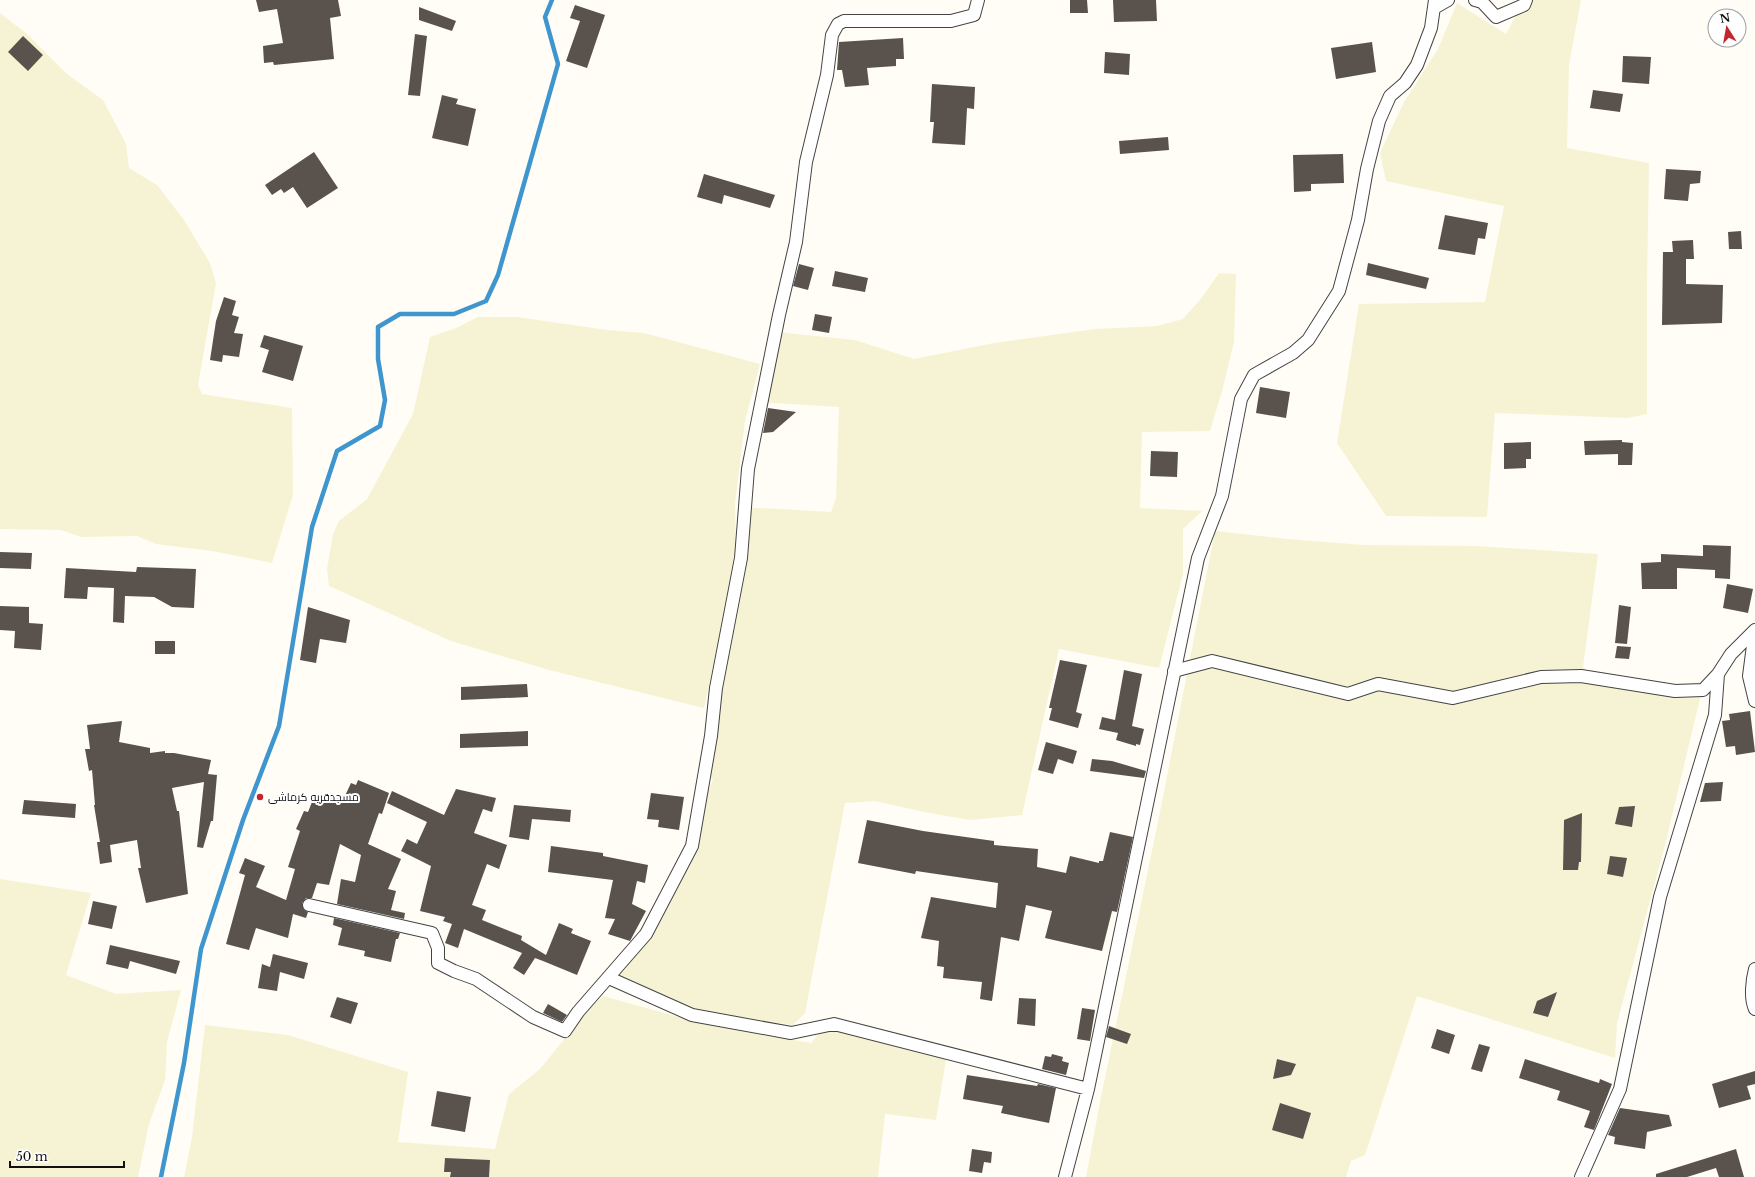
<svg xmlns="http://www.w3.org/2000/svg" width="1755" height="1177" font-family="'Libre Baskerville',Cairo,serif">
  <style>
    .farmland { fill: #f6f3d4 }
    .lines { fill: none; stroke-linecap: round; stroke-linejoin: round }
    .stream { stroke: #3f96cf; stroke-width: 4.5 }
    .building { fill: #5a524d }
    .street-casing { stroke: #444; stroke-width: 14 }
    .street { stroke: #fff; stroke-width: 12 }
    .poi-dot { fill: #c4262e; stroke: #fff; stroke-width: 1.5 }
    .labels { text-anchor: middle; stroke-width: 4; stroke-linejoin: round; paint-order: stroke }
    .poi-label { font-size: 11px; fill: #111; stroke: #fff; text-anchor: start }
  </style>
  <rect width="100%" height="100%" fill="#fffdf5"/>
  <path class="farmland" d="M 1524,0 L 1581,0 L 1569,65 L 1567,148 L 1649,163 L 1647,284 L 1647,414 L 1628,418 L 1495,413 L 1487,517 L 1386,516 L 1337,443 L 1359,304 L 1485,302 L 1504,206 L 1386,181 L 1380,153 L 1404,102 L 1438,49 L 1457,3 L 1506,34 Z
    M 0,13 L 26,33 L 67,74 L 103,100 L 126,144 L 129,168 L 157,185 L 184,220 L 210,263 L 216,283 L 198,385 L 202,394 L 292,408 L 293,495 L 272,563 L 212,551 L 156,544 L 137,536 L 81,537 L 61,530 L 0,529 Z
    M 1219,273 L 1236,274 L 1234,342 L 1222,391 L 1210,431 L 1142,432 L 1140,508 L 1202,511 L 1183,529 L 1183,574 L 1159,668 L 1059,649 L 1022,815 L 970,820 L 929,813 L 875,801 L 845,803 L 805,1013 L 793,1025 L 690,1011 L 610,983 L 669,897 L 685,850 L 713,779 L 703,774 L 743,507 L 831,512 L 836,498 L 839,407 L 758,402 L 777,332 L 855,340 L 914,359 L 994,343 L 1095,329 L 1157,326 L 1183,319 L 1203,296 Z
    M 478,317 L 517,317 L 607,330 L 644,333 L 760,364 L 745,421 L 735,503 L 736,559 L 704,708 L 549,670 L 451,641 L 329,586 L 327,569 L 333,534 L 339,521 L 367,499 L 413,414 L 430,337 L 456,328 Z
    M 1215,531 L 1288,539 L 1363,545 L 1477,546 L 1598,554 L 1583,667 L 1591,676 L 1660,685 L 1704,682 L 1665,845 L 1617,1023 L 1615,1058 L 1417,996 L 1365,1155 L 1351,1161 L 1346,1177 L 1086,1177 L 1101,1097 L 1160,812 Z
    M 0,879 L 91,893 L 66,975 L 116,994 L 181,990 L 167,1042 L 165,1080 L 149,1124 L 138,1177 L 0,1177 Z
    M 603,996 L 686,1019 L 787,1039 L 811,1043 L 824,1027 L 947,1054 L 936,1120 L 885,1114 L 878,1177 L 184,1177 L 192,1137 L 205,1025 L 288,1035 L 408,1072 L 398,1142 L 495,1149 L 509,1094 L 540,1069 L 587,1011 Z"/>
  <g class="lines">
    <path class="stream" d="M 161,1177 L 184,1063 L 201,949 L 243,820 L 279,726 L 312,527 L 337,451 L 380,426 L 385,400 L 378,359 L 378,327 L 400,314 L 454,314 L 486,301 L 498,275 L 558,64 L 545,17 L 552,0"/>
  </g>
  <path class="building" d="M 256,0 L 338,0 L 341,16 L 330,18 L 334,59 L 274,65 L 273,62 L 264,63 L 263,46 L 283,43 L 277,9 L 259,12 Z
    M 1070,0 L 1087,0 L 1088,13 L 1070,13 Z
    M 1113,0 L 1156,0 L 1157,21 L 1114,22 Z
    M 575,5 L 605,15 L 587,68 L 566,61 L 580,21 L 570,18 Z
    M 419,7 L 456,21 L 452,31 L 419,20 Z
    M 415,34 L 427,36 L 420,96 L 408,95 Z
    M 23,36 L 43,55 L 28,71 L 8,52 Z
    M 903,38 L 904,59 L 896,59 L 896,66 L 867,68 L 869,85 L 845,87 L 842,70 L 837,70 L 839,42 Z
    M 1372,42 L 1376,72 L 1336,79 L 1331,48 Z
    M 1105,52 L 1130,54 L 1129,75 L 1104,73 Z
    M 1623,56 L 1651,57 L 1649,84 L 1622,82 Z
    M 932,84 L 975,87 L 974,109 L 967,108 L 965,145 L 932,143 L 934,122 L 930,122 Z
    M 1593,90 L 1623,94 L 1620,112 L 1590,108 Z
    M 442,95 L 458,99 L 456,104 L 476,109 L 468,146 L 432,138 Z
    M 1168,137 L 1169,150 L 1120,154 L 1119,141 Z
    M 314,152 L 338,188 L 307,208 L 293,187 L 284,193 L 281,189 L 272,195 L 265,185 Z
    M 1343,154 L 1344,183 L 1311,184 L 1311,191 L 1294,192 L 1293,155 Z
    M 1666,169 L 1701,171 L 1700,183 L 1690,184 L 1688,201 L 1664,199 Z
    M 704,174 L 775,195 L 770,208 L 724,195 L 722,204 L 697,197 Z
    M 1445,215 L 1488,223 L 1485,239 L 1478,238 L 1475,255 L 1438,249 Z
    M 1741,231 L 1742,249 L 1729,249 L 1728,232 Z
    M 1693,240 L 1694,259 L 1686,259 L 1686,284 L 1723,285 L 1722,323 L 1662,325 L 1663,252 L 1673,252 L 1672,241 Z
    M 1368,263 L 1429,278 L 1426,289 L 1366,275 Z
    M 799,264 L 814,268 L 808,290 L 793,286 Z
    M 835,271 L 868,278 L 865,292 L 832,286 Z
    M 224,297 L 236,301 L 232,315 L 239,317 L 234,333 L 243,334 L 239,357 L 223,355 L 222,362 L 210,360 L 216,321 Z
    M 815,314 L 832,317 L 829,333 L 812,330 Z
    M 264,335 L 303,346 L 293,381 L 262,372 L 269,350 L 260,347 Z
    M 1260,387 L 1290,392 L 1286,418 L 1256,413 Z
    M 768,408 L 796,412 L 773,432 L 763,433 Z
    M 1622,440 L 1622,442 L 1633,443 L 1632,465 L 1618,465 L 1618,454 L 1585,455 L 1584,441 Z
    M 1531,442 L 1531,459 L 1526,459 L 1526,468 L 1504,469 L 1504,443 Z
    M 1151,451 L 1178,452 L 1177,477 L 1150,476 Z
    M 1703,545 L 1731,546 L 1730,579 L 1715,578 L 1715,570 L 1677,568 L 1677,589 L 1642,589 L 1641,563 L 1661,562 L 1661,554 L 1703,556 Z
    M 0,552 L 32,553 L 31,569 L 0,568 Z
    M 137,567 L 196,569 L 194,608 L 172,607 L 154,597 L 125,596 L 124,623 L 113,622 L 114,588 L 88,587 L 87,599 L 64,598 L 66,568 L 136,572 Z
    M 1727,584 L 1753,589 L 1748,613 L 1723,608 Z
    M 1619,605 L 1631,607 L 1627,644 L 1615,643 Z
    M 0,606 L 29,607 L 29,623 L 43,624 L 41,650 L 14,648 L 15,631 L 0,630 Z
    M 308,607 L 350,620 L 346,643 L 320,639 L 316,663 L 300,660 Z
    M 155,641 L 175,641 L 175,654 L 155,654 Z
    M 1617,646 L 1631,647 L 1629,659 L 1615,658 Z
    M 1060,660 L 1087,665 L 1076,712 L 1082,714 L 1078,728 L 1049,720 L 1052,708 L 1049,708 Z
    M 1124,670 L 1142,674 L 1132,726 L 1144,729 L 1140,745 L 1136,744 L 1136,746 L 1116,740 L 1118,733 L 1099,729 L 1102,717 L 1115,720 Z
    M 527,684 L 528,697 L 461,700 L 461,687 Z
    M 1750,711 L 1755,752 L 1736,755 L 1735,746 L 1726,747 L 1722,721 L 1730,720 L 1729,714 Z
    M 122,721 L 119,742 L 150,748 L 150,753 L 165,751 L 165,753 L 174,753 L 211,760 L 208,774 L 217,775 L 213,821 L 211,821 L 203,848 L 197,847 L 204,782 L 172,788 L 177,811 L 179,811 L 188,894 L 146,903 L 138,868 L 141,868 L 137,840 L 110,845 L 112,862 L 100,864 L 97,842 L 100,842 L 94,805 L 95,805 L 92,770 L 89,771 L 85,749 L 90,749 L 87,725 Z
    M 528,731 L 528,746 L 460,748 L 460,734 Z
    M 1046,742 L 1077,751 L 1073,764 L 1058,759 L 1053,774 L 1038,770 Z
    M 1092,759 L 1112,761 L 1146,771 L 1144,778 L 1090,771 Z
    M 358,780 L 389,793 L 382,814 L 379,813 L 368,844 L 401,859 L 388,889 L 396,891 L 391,910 L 405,913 L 404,919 L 337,904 L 341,879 L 355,882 L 361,855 L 340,844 L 329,885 L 317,883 L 312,898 L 306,898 L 302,903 L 304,910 L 308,912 L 306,918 L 293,914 L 288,938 L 256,928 L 249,950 L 226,944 L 245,875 L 239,873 L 245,858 L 265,866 L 256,887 L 286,900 L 295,869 L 288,867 L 300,831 L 296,829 L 304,811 L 308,812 L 314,797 L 327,802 L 331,793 L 344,798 L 351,783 L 356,785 Z
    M 1723,782 L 1721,801 L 1700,802 L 1705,783 Z
    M 456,789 L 496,798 L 492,812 L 483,809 L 474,833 L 507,845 L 499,869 L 487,864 L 472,905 L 486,910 L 482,920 L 522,936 L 521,940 L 546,955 L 559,923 L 573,929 L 571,933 L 591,941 L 577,975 L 543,961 L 545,957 L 543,961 L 535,958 L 524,975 L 513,968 L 522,953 L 464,929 L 458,948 L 445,943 L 452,924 L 443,921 L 445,917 L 420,911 L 431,866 L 401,851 L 407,839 L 417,844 L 427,822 L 387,803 L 392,791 L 444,815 Z
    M 651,793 L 684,797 L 679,830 L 658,827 L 659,820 L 647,819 Z
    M 24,800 L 76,804 L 75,818 L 22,814 Z
    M 514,805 L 571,810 L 570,822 L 532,819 L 529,840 L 509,837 Z
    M 1635,806 L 1632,827 L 1615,824 L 1619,807 Z
    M 1582,813 L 1581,862 L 1579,862 L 1578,870 L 1563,870 L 1564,820 Z
    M 867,820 L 923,831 L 994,841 L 994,845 L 1038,849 L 1037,867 L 1066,873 L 1070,856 L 1099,863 L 1099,861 L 1103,861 L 1110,832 L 1133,837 L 1117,912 L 1112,911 L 1102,951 L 1045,938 L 1052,911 L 1026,905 L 1019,941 L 1001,937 L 992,1001 L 980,999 L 982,982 L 943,978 L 944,967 L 937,966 L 939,941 L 921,938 L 931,897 L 996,908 L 998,883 L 916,871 L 915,874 L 858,863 Z
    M 551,846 L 603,853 L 603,856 L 648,865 L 645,883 L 637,881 L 632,904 L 646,911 L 630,941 L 608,934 L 615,919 L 605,918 L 613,880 L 548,872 Z
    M 1610,856 L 1627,858 L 1623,877 L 1607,874 Z
    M 93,901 L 117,906 L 112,929 L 88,924 Z
    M 334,918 L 400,933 L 398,939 L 396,939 L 391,962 L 364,956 L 365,951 L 338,945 L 342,928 L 333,925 Z
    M 110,945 L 180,961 L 176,974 L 130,961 L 128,969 L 106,964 Z
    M 273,954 L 308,963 L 304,979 L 280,972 L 277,991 L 258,988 L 262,964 L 270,967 Z
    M 1557,992 L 1548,1017 L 1533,1013 L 1537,1001 Z
    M 337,997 L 358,1003 L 351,1024 L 330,1017 Z
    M 1019,998 L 1036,999 L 1035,1026 L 1017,1024 Z
    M 548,1004 L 567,1015 L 562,1022 L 543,1013 Z
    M 1082,1008 L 1095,1010 L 1090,1041 L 1077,1039 Z
    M 1109,1026 L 1131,1034 L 1127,1044 L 1106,1037 Z
    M 1437,1029 L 1455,1035 L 1449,1054 L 1431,1048 Z
    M 1479,1044 L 1490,1047 L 1482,1072 L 1471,1069 Z
    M 1052,1054 L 1063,1057 L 1062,1061 L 1069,1063 L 1066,1075 L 1042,1069 L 1045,1056 L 1051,1057 Z
    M 1277,1059 L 1296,1064 L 1291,1075 L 1273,1079 Z
    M 1525,1059 L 1599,1083 L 1600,1079 L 1612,1084 L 1594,1130 L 1584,1127 L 1590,1111 L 1557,1100 L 1560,1091 L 1519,1078 Z
    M 1755,1071 L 1755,1084 L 1747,1086 L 1751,1099 L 1719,1108 L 1712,1084 Z
    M 967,1075 L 1037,1086 L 1038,1084 L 1056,1088 L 1049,1123 L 1001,1113 L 1003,1106 L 963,1099 Z
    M 437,1091 L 471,1097 L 465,1132 L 431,1126 Z
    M 1280,1103 L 1311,1113 L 1303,1139 L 1272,1130 Z
    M 1620,1108 L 1669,1115 L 1672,1126 L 1647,1132 L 1645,1149 L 1614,1144 L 1615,1137 L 1608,1135 Z
    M 972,1149 L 992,1152 L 991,1163 L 984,1162 L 982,1173 L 969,1171 Z
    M 1736,1149 L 1744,1177 L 1719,1177 L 1716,1168 L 1687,1177 L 1656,1177 L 1656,1174 Z
    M 445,1158 L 490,1160 L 489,1177 L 450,1177 L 451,1172 L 444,1172 Z"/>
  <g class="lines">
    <g class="street-casing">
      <path id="street" d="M 1475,0 L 1482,2 L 1496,17 L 1524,5 L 1526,0
        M 1434,8 L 1448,0
        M 1755,630 L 1749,676 L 1755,701
        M 1174,671 L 1212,661 L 1348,694 L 1378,684 L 1453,698 L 1541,677 L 1581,676 L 1675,691 L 1703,690 L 1718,674
        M 309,905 L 432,933 L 438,948 L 438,963 L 454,971 L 476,979 L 533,1017 L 565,1031 L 578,1012 L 646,934 L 692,846 L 711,736 L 716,688 L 741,558 L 748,469 L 779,315 L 796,242 L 806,162 L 827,75 L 832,35 L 838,24 L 844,21 L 951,21 L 974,15 L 978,0
        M 1755,969 C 1752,980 1750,999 1755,1009
        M 609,978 L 692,1015 L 791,1033 L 834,1024 L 1088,1089
        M 1065,1177 L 1088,1089 L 1198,558 L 1222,496 L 1241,399 L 1254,375 L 1293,353 L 1308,340 L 1339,291 L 1358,220 L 1367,169 L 1379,121 L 1390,96 L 1405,83 L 1417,65 L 1431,28 L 1435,0
        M 1581,1177 L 1620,1089 L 1660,897 L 1715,715 L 1718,674 L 1731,654 L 1755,630"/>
    </g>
    <use href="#street" class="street"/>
  </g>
  <circle class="poi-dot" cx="260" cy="797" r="4"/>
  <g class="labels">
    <g class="poi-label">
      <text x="268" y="801">مسجدقریه کرماشی</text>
    </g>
  </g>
  <g transform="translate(1727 28) rotate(349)"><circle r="19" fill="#ffffff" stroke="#a0a0a0"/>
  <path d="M0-3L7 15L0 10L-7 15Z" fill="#c4262e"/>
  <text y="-6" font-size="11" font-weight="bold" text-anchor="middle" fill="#111111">N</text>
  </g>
  <path d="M10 1161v6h114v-6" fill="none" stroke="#111111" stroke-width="2"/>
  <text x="16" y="1161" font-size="12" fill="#111111" stroke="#ffffff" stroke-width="3" paint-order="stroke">50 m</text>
</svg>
